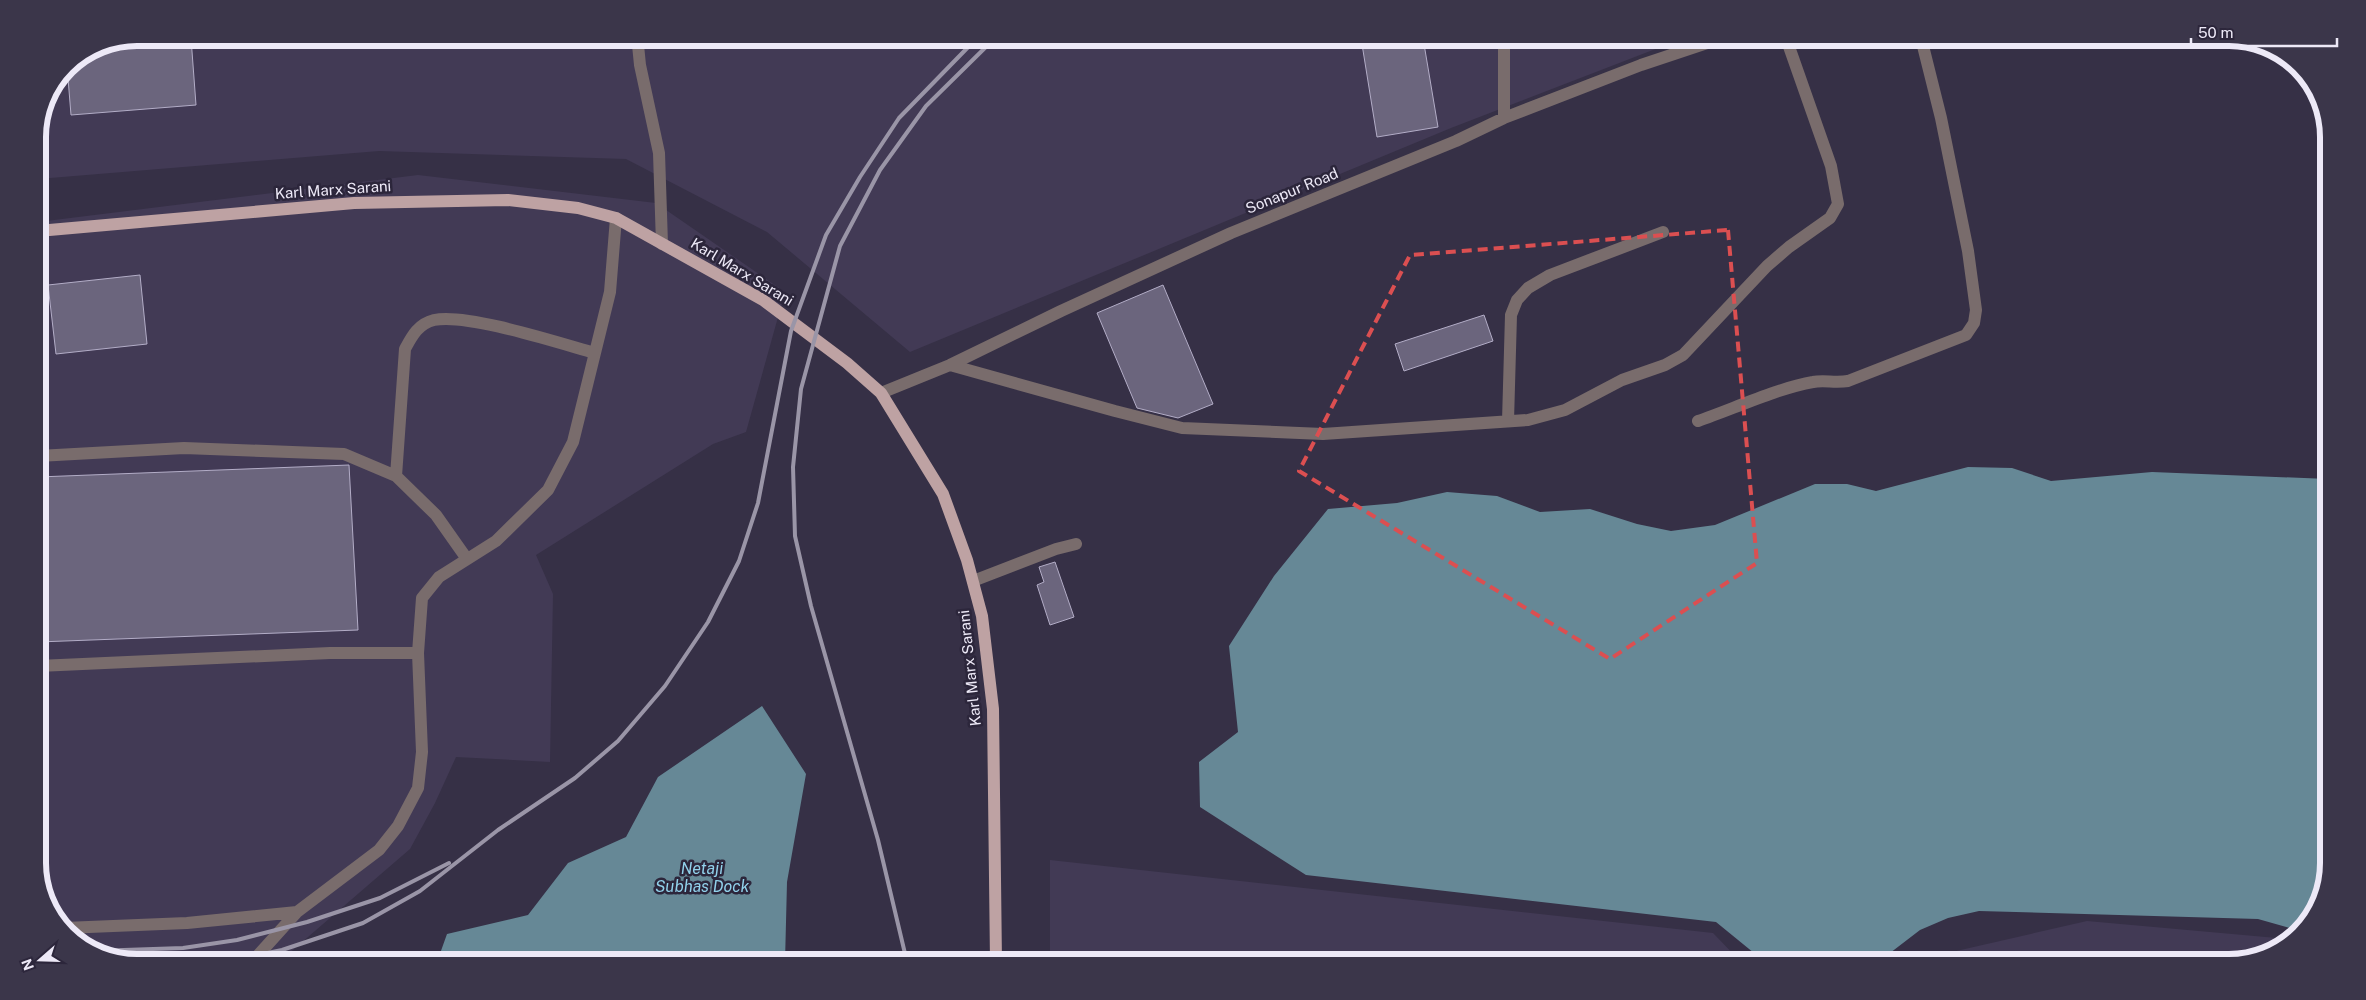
<svg xmlns="http://www.w3.org/2000/svg" width="2366" height="1000" font-family="'Public Sans',sans-serif">
  <style>
    .built { fill: #423a55 }
    .water { fill: #668896 }
    .building { fill: #6b657d; stroke: #b3adc7 }
    .lines { fill: none; stroke-linecap: round; stroke-linejoin: round }
    .minor { stroke: #796c6c; stroke-width: 12 }
    .major { stroke: #bea2a3; stroke-width: 12 }
    .rail { stroke: #9a95a7; stroke-width: 4 }
    .marked { fill: none; stroke: #db4f51; stroke-width: 4; stroke-dasharray: 10 6; stroke-linejoin: round }
    .labels { text-anchor: middle; stroke-width: 5; stroke-linejoin: round; paint-order: stroke }
    .street-label { font-size: 15px; fill: #ede9f7; stroke: #2c263b }
    .water-label { font-size: 16px; font-style: italic; fill: #92d2ec; stroke: #2c263b }
    .rim { fill: none; stroke: #ede9f7; stroke-width: 6 }
  </style>
  <rect width="100%" height="100%" fill="#363046"/>
  <path class="built" d="M 137,38 L 1684,38 L 1451,128 L 910,352 L 767,232 L 626,159 L 379,151 L 38,179 L 38,131 L 48,93 L 67,66 L 99,45 Z
    M 418,175 L 656,203 L 785,292 L 746,432 L 713,444 L 536,555 L 553,594 L 550,762 L 456,757 L 435,803 L 410,849 L 279,962 L 137,962 L 99,955 L 58,923 L 38,870 L 38,222 Z
    M 1050,860 L 1713,933 L 1741,962 L 1050,962 Z
    M 2087,921 L 2289,939 L 2290,939 L 2285,946 L 2229,962 L 1908,962 Z"/>
  <path class="water" d="M 1968,467 L 2012,468 L 2051,481 L 2152,472 L 2328,479 L 2328,863 L 2321,901 L 2297,930 L 2258,919 L 1979,911 L 1948,918 L 1920,930 L 1890,953 L 1872,962 L 1765,962 L 1716,922 L 1306,875 L 1200,807 L 1199,762 L 1238,732 L 1229,646 L 1274,576 L 1328,509 L 1397,503 L 1447,492 L 1497,496 L 1540,512 L 1590,509 L 1637,524 L 1671,531 L 1715,525 L 1815,484 L 1847,484 L 1876,491 Z
    M 762,706 L 806,774 L 787,882 L 785,962 L 437,962 L 447,934 L 528,915 L 568,863 L 626,837 L 658,777 Z"/>
  <path class="building" d="M 137,38 L 191,38 L 196,105 L 71,115 L 67,66 L 99,45 Z
    M 1361,38 L 1423,38 L 1438,127 L 1377,137 Z
    M 140,275 L 147,344 L 56,354 L 48,285 Z
    M 1163,285 L 1213,404 L 1178,418 L 1137,408 L 1097,313 Z
    M 1484,315 L 1493,341 L 1404,371 L 1395,344 Z
    M 349,465 L 358,630 L 38,642 L 38,477 Z
    M 1055,562 L 1074,617 L 1050,625 L 1037,585 L 1044,582 L 1039,567 Z"/>
  <g class="lines">
    <path class="minor" d="M 642,38 L 638,45 L 640,65 L 659,153 L 662,244
      M 1504,118 L 1504,38
      M 950,365 L 1115,411 L 1182,428 L 1323,434 L 1528,420 L 1565,410 L 1622,380 L 1665,365 L 1683,355 L 1767,266 L 1789,247 L 1830,218 L 1838,204 L 1831,166 L 1786,38
      M 881,393 L 950,365 L 1061,311 L 1231,233 L 1456,141 L 1504,118 L 1641,65 L 1722,38
      M 1508,421 L 1511,315 L 1517,300 L 1528,288 L 1550,275 L 1663,232
      M 1698,421 C 1733,409 1778,388 1813,382 C 1823,380 1836,383 1848,381 L 1966,335 L 1974,323 L 1976,310 L 1968,251 L 1941,118 L 1921,38
      M 38,456 L 184,448 L 344,454 L 396,476 L 436,515 L 467,559
      M 396,476 L 405,349 C 412,336 418,324 434,320 C 467,313 559,343 595,353
      M 973,581 L 1056,549 L 1076,544
      M 38,666 L 330,653 L 418,653
      M 64,928 L 187,923 L 297,912
      M 252,962 L 297,912 L 379,850 L 398,826 L 418,788 L 422,752 L 418,653 L 422,598 L 439,577 L 496,541 L 548,490 L 573,442 L 610,292 L 616,218"/>
    <path class="major" d="M 38,231 L 354,203 L 508,200 L 578,208 L 616,218 L 763,300 L 847,363 L 881,393 L 943,494 L 967,560 L 982,616 L 993,709 L 996,962"/>
    <path class="rail" d="M 94,951 L 183,948 L 237,940 L 307,922 L 380,898 L 449,863
      M 224,962 L 282,950 L 363,923 L 420,891 L 498,830 L 575,778 L 618,741 L 665,686 L 708,622 L 739,561 L 758,503 L 791,331 L 826,235 L 860,177 L 899,118 L 977,38
      M 907,962 L 878,840 L 811,606 L 795,536 L 793,467 L 801,389 L 840,246 L 880,170 L 926,106 L 995,38"/>
  </g>
  <path class="marked" d="M 1728,230 L 1757,563 L 1610,659 L 1299,471 L 1410,255 Z"/>
  <g class="labels">
    <g class="street-label">
      <text transform="translate(333 190) rotate(-4)" y="5">Karl Marx Sarani</text>
      <text transform="translate(1292 191) rotate(-22)" y="5">Sonapur Road</text>
      <text transform="translate(742 272) rotate(31)" y="5">Karl Marx Sarani</text>
      <text transform="translate(970 668) rotate(-96)" y="5">Karl Marx Sarani</text>
    </g>
    <g class="water-label">
      <text x="702" y="874">Netaji<tspan x="702" dy="18">Subhas Dock</tspan></text>
    </g>
  </g>
  <path d="M0 0H2366V1000H0ZM137 46H2229A91 91 0 0 1 2320 137V863A91 91 0 0 1 2229 954H137A91 91 0 0 1 46 863V137A91 91 0 0 1 137 46Z" fill="#3b364a" fill-rule="evenodd"/>
  <path class="rim" d="M137 46H2229A91 91 0 0 1 2320 137V863A91 91 0 0 1 2229 954H137A91 91 0 0 1 46 863V137A91 91 0 0 1 137 46Z"/>
  <g transform="translate(40 960) rotate(250)" stroke="#2c263b" stroke-width="4" paint-order="stroke">
  <path d="M0-4L9 19L0 12L-9 19Z" fill="#ede9f7"/>
  <text y="-8" font-size="14" font-weight="bold" text-anchor="middle" fill="#ede9f7">N</text>
  </g>
  <path d="M2191 38v8h146v-8" fill="none" stroke="#ede9f7" stroke-width="2.5"/>
  <text x="2198" y="38" font-size="15" fill="#ede9f7" stroke="#2c263b" stroke-width="4" paint-order="stroke">50 m</text>
</svg>
